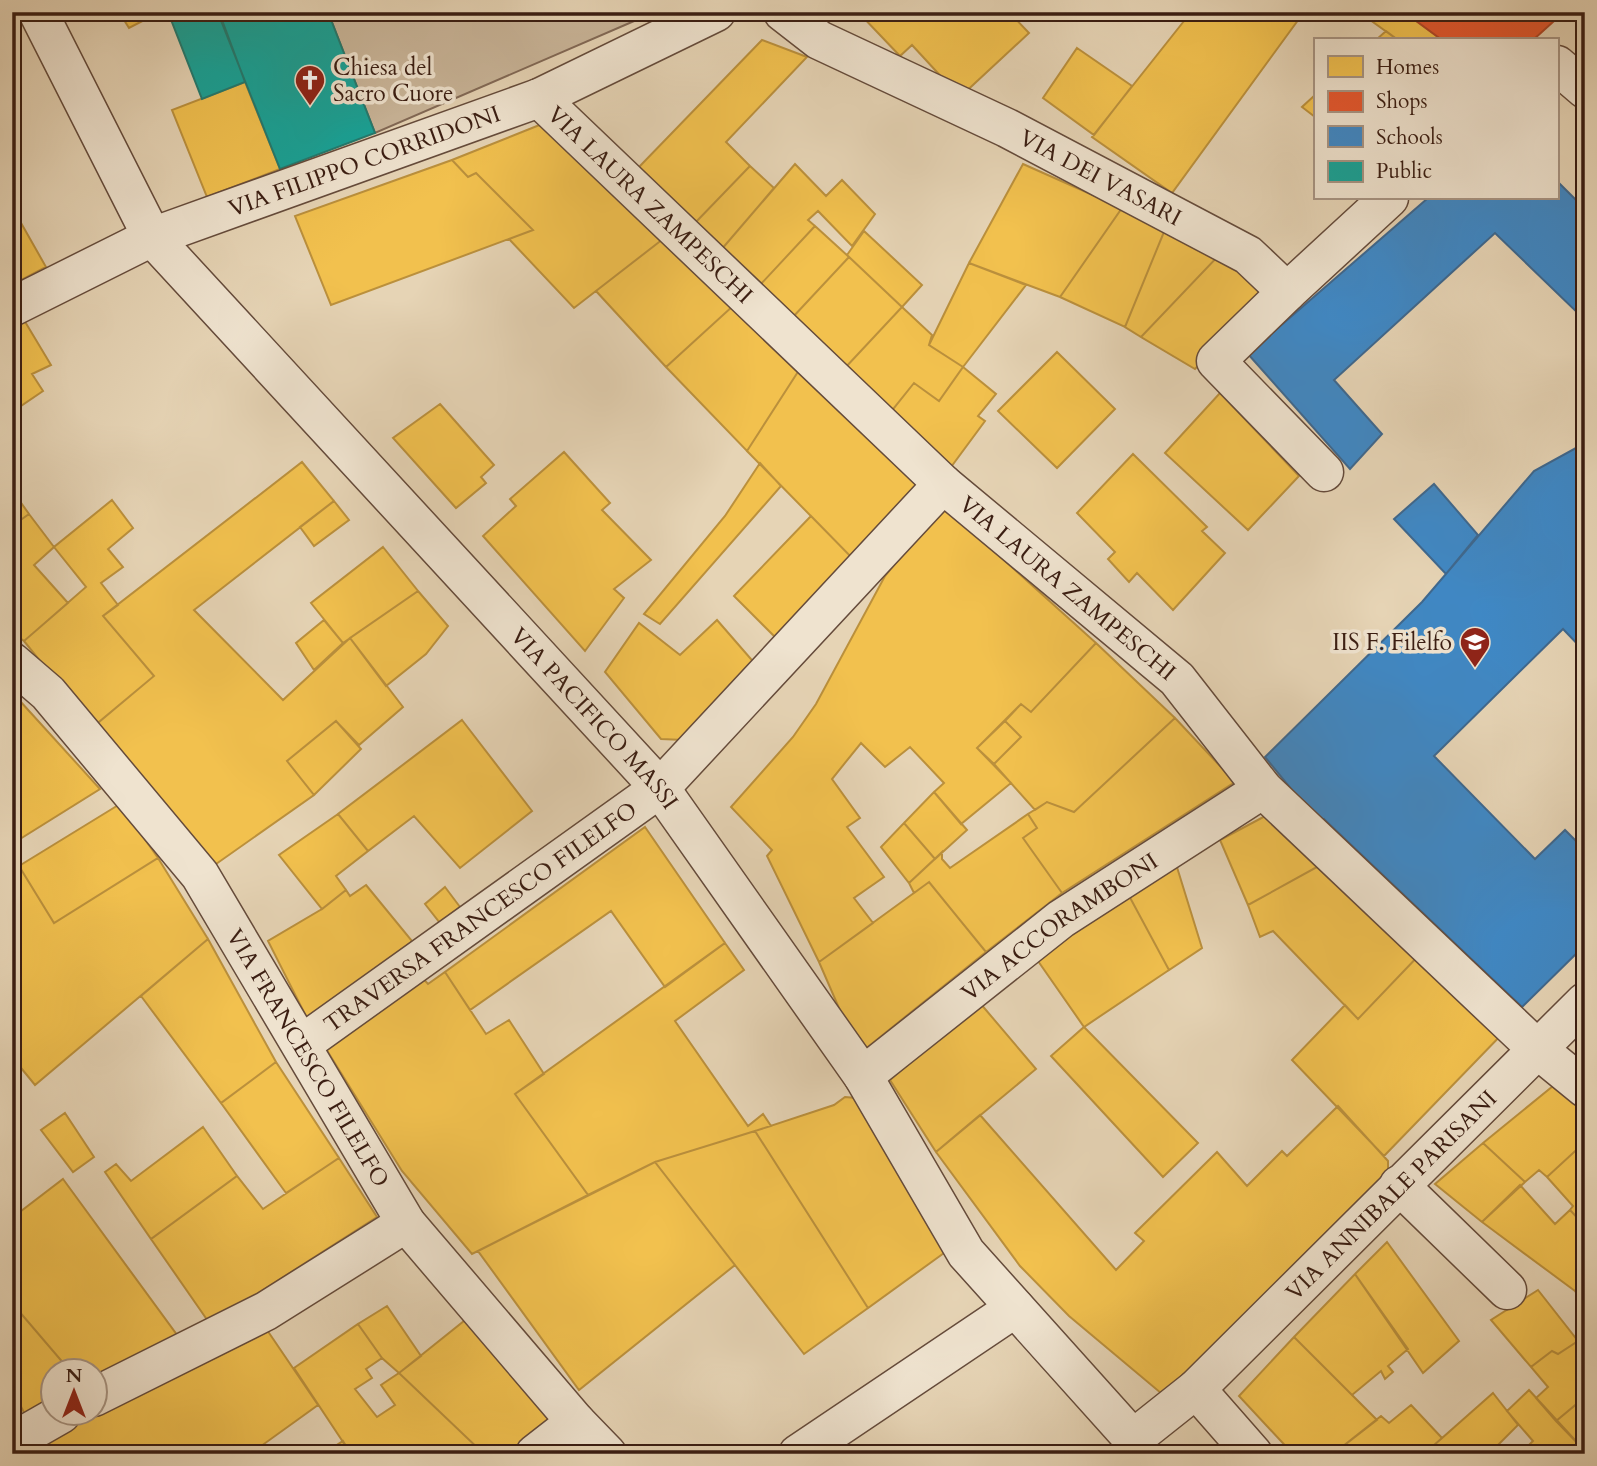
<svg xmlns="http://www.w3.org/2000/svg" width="1597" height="1466" font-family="Cardo,serif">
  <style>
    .green { fill: #c9b599; stroke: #826956; stroke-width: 2 }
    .homes { fill: #f2c14e; stroke: #bb903c; stroke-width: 2 }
    .shops { fill: #e4572e; stroke: #b14626; stroke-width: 2 }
    .schools { fill: #3f88c5; stroke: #3e688f; stroke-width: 2 }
    .public { fill: #17a398; stroke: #227b70; stroke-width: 2 }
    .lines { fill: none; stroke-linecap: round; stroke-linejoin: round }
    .minor-casing { stroke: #654b3b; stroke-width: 41 }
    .minor { stroke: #efe3cf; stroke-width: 38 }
    .labels { text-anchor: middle; stroke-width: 7; stroke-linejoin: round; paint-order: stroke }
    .poi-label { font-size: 23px; fill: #3a1d12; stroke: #efe3cf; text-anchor: start }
    .street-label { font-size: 23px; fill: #3a1d12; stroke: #efe3cf }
  </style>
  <rect width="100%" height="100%" fill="#e6d4b5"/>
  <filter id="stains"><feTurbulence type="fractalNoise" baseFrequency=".00286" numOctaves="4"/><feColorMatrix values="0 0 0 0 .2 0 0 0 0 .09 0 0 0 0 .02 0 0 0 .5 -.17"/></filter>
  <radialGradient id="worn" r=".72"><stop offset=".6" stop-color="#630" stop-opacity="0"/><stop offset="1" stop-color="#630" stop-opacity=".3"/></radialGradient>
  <path class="green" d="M 328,12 L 655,12 L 375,133 Z"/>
  <path class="homes" d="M 119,12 L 160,12 L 129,28 Z
    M 858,12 L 1009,12 L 1029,33 L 960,97 L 912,45 L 900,56 Z
    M 1173,12 L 1304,12 L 1172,193 L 1092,137 L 1184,21 Z
    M 1359,12 L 1404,12 L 1442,40 L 1398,40 Z
    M 1386,31 L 1398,40 L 1376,40 Z
    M 762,40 L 807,57 L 726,142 L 750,166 L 694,224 L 639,167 Z
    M 1077,48 L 1132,86 L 1094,135 L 1043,98 Z
    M 245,82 L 280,169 L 207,197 L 172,110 Z
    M 1315,95 L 1315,117 L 1302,107 Z
    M 547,122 L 663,239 L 574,308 L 509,239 L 533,230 L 476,173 L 468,177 L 452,160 Z
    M 452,160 L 468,177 L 476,173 L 533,230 L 331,305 L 295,216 Z
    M 795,164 L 826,196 L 842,180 L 875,214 L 852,246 L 818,211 L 808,220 L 815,226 L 760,285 L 721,250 Z
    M 1023,164 L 1122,208 L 1060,297 L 969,263 Z
    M 750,166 L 774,188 L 721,250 L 694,224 Z
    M 12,207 L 46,267 L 12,285 Z
    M 1122,208 L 1166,227 L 1125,327 L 1060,297 Z
    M 815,226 L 849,257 L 792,318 L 760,285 Z
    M 1166,227 L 1222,252 L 1141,337 L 1125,327 Z
    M 864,231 L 922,285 L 902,307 L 847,255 Z
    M 663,239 L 734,305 L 666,367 L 596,291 Z
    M 1222,252 L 1269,290 L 1195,369 L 1141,337 Z
    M 849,257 L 902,307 L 844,369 L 792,318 Z
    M 969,263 L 1026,285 L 963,367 L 929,345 Z
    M 734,305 L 803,364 L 747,451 L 666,367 Z
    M 902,307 L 932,335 L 929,345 L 963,367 L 939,401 L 914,383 L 890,413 L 844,369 Z
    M 24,320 L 51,365 L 32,374 L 43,391 L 12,412 L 12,325 Z
    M 1057,352 L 1115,409 L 1057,468 L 998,411 Z
    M 803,364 L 919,488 L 859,565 L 747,451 Z
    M 963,367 L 996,394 L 978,416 L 985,421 L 951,467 L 890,413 L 914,383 L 939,401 Z
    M 1220,393 L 1299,476 L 1248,530 L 1165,453 Z
    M 440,404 L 494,465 L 481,477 L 486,483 L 456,508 L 393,438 Z
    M 564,452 L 610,503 L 602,510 L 651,560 L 614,589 L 624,598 L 585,651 L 483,536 L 516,506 L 510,499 Z
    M 1133,454 L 1207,527 L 1202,531 L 1225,553 L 1173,610 L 1137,573 L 1129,582 L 1108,559 L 1115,552 L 1077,513 Z
    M 302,462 L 334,501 L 194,610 L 283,700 L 350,638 L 403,707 L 359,745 L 336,721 L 287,761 L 314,795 L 209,869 L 93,727 L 154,676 L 103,616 Z
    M 760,463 L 781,486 L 660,624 L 644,614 L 725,516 Z
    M 12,490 L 29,514 L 12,526 Z
    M 112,500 L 133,528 L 108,549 L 123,567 L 101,583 L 118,605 L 103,616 L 154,676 L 93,727 L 24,641 L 86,587 L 54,547 Z
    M 334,501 L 349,520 L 314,546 L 300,527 Z
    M 943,505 L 1096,643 L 1031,712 L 1021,704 L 977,748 L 1011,783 L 961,824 L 934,792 L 944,783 L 910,747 L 885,767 L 861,743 L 832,779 L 860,818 L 847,827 L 884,877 L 854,898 L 873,923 L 819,962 L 767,856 L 772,850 L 731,807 L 793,737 L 816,704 L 885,576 Z
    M 29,514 L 54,547 L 34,565 L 68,603 L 24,641 L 12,632 L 12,526 Z
    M 811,516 L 859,565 L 781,643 L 734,596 Z
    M 383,547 L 418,591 L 343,643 L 311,603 Z
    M 418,591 L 448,626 L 426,654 L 386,686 L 350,638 Z
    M 324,620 L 343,643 L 314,670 L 296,643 Z
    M 717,620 L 757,666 L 684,740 L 661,739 L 605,672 L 639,623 L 680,655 Z
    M 1096,643 L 1175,718 L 1074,812 L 1047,802 L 1035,810 L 994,764 L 1021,737 L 1005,721 L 1021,704 L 1031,712 Z
    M 12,694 L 20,701 L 12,707 Z
    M 20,701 L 100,789 L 12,844 L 12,707 Z
    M 1175,718 L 1235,782 L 1062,893 L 1023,838 L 1037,828 L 1028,814 L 1047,802 L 1074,812 Z
    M 462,720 L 532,811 L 460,868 L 414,816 L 368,851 L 338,814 Z
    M 336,721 L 361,749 L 314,795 L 287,761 Z
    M 1005,721 L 1021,737 L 994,764 L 977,748 Z
    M 934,792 L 967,830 L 935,859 L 904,823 Z
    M 120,804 L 158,858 L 54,923 L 19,866 Z
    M 338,814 L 368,851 L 336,876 L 346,890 L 322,909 L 279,855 Z
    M 1028,814 L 1037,828 L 1023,838 L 1062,893 L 986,952 L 929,882 L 914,893 L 909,883 L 942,852 L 942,859 L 950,868 Z
    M 1269,814 L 1326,862 L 1248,905 L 1220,840 Z
    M 904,823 L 935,859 L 909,883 L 881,847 Z
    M 645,827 L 725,943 L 665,987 L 611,911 L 470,1010 L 445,972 Z
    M 158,858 L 208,939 L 35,1085 L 17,1063 L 12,1067 L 12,873 L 19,866 L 54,923 Z
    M 1326,862 L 1423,951 L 1358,1019 L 1273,931 L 1260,937 L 1248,905 Z
    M 1176,864 L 1202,948 L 1169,970 L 1127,892 Z
    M 929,882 L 986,952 L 859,1054 L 819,962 Z
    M 366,885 L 412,941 L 404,953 L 311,1026 L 268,941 L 322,909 L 346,890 L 350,896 Z
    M 445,887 L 460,907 L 440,923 L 425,904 Z
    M 1127,892 L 1169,970 L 1084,1027 L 1038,961 Z
    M 208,939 L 276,1062 L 221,1103 L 141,996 Z
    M 725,943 L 744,970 L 675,1021 L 748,1126 L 763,1114 L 771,1126 L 655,1162 L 588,1195 L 515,1094 Z
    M 1423,951 L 1507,1029 L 1384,1156 L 1292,1060 L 1345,1005 L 1358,1019 Z
    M 445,972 L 486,1034 L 509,1020 L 544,1074 L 515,1094 L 588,1195 L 472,1254 L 402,1171 L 323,1044 L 418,973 L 428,984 Z
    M 980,1003 L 1036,1069 L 936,1152 L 890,1080 Z
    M 1084,1027 L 1198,1143 L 1163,1177 L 1051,1056 Z
    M 276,1062 L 339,1158 L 286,1193 L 221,1103 Z
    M 1553,1086 L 1585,1111 L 1585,1142 L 1547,1177 L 1539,1170 L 1525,1182 L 1483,1143 Z
    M 845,1097 L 867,1099 L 944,1253 L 868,1308 L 755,1131 L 834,1105 Z
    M 1338,1106 L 1388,1161 L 1388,1174 L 1168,1399 L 1069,1316 L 1020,1266 L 936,1152 L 980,1115 L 1116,1270 L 1144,1241 L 1135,1233 L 1217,1152 L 1247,1186 L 1282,1151 L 1287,1156 Z
    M 65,1113 L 94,1157 L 73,1172 L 41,1130 Z
    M 203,1127 L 237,1176 L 151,1239 L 105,1172 L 116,1164 L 131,1181 Z
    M 755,1131 L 868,1308 L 804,1354 L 655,1162 Z
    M 1585,1142 L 1585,1226 L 1570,1210 L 1573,1206 L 1547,1177 Z
    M 1483,1143 L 1525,1182 L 1482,1222 L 1435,1184 Z
    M 339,1158 L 377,1217 L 210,1324 L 151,1239 L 237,1176 L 263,1209 Z
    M 655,1162 L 735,1265 L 579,1390 L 478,1251 Z
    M 63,1179 L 180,1339 L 94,1383 L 94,1372 L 71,1372 L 12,1303 L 12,1218 Z
    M 1520,1185 L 1555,1224 L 1570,1210 L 1585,1226 L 1585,1281 L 1575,1291 L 1482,1222 Z
    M 1387,1242 L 1459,1341 L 1423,1373 L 1355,1274 Z
    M 1355,1274 L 1408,1349 L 1388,1366 L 1393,1372 L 1385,1379 L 1381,1371 L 1352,1395 L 1294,1337 Z
    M 1585,1281 L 1585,1307 L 1575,1291 Z
    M 1538,1290 L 1578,1341 L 1558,1354 L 1552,1351 L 1531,1367 L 1491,1320 Z
    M 12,1303 L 71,1372 L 52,1372 L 52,1406 L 27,1419 L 12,1388 Z
    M 387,1306 L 421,1356 L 399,1373 L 382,1358 L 358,1324 Z
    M 469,1317 L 550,1420 L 514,1454 L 484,1454 L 399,1373 Z
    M 358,1324 L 382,1358 L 366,1369 L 372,1378 L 355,1389 L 377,1417 L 395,1405 L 381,1385 L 399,1373 L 484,1454 L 351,1454 L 294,1368 Z
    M 265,1327 L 318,1405 L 250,1454 L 19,1454 Z
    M 1294,1337 L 1377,1420 L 1333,1454 L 1293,1454 L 1239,1396 Z
    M 1578,1341 L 1585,1349 L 1585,1397 L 1556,1421 L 1536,1398 L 1548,1387 L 1531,1367 L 1552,1351 L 1558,1354 Z
    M 1529,1390 L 1585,1451 L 1585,1454 L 1520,1454 L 1533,1441 L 1507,1411 Z
    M 1493,1393 L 1518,1425 L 1489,1454 L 1424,1454 Z
    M 1585,1397 L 1585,1451 L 1556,1421 Z
    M 1411,1405 L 1442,1438 L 1424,1454 L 1333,1454 L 1381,1416 L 1389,1423 Z
    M 343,1441 L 351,1454 L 323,1454 L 326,1452 Z"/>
  <path class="shops" d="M 1404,12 L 1564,12 L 1533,40 L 1442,40 Z"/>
  <path class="schools" d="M 1557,181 L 1585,209 L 1585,320 L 1495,233 L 1334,380 L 1382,434 L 1350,469 L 1248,354 L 1428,198 L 1557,198 Z
    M 1585,443 L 1585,652 L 1563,629 L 1434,756 L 1535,859 L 1565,830 L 1585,850 L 1585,945 L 1522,1007 L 1324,819 L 1319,823 L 1265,757 L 1422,602 L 1534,471 Z
    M 1434,484 L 1478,535 L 1446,574 L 1394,519 Z"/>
  <path class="public" d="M 168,12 L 219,12 L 245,82 L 202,99 Z
    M 328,12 L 375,133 L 280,169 L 218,13 Z"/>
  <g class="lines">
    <g class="minor-casing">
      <g id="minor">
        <path id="s1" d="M 38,12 L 152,237 L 660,788 L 863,1076 L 966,1253 L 1133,1439"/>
        <path id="s2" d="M 783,12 L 819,40 L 1007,128 L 1248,255 L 1287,292 L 1389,198"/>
        <path d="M 1557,65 L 1585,89"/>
        <path id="s3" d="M 539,98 L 943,484 L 1177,679 L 1263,789 L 1536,1048 L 1585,1088"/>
        <path d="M 1287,292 L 1216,361 L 1324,472"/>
        <path id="s4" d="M 12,307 L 152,237 L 539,98 L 716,12"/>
        <path id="s5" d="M 12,662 L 48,693 L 200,875 L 406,1223 L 576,1422 L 607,1454"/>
        <path id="s6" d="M 302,1044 L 660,788 L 943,484"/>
        <path id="s7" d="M 863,1076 L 1061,919 L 1263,789"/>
        <path d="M 1399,1185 L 1507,1290"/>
        <path d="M 1196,1389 L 1253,1454"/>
        <path d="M 94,1397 L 266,1311 L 406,1223"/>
        <path d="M 12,1442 L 61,1414"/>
        <path d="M 535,1454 L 576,1422"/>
        <path d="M 798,1454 L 1015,1308"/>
        <path id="s8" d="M 1129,1454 L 1133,1439 L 1196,1389 L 1585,1002"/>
      </g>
    </g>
    <use href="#minor" class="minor"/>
  </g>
  <defs>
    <g id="church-pin" transform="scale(1.575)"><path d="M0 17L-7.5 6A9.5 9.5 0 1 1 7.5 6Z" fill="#8f2418" stroke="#efe3cf"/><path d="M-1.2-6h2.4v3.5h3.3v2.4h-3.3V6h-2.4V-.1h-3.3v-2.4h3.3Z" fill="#fff"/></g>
    <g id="school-pin" transform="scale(1.575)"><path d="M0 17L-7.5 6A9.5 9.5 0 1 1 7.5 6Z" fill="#8f2418" stroke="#efe3cf"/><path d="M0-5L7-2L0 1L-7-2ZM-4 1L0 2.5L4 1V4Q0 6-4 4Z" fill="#fff"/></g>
  </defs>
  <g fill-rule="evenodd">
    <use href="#church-pin" x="310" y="80"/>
    <use href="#school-pin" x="1475" y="642"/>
  </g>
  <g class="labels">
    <g class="poi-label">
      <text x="333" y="75">Chiesa del<tspan x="333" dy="26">Sacro Cuore</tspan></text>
      <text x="1452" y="650" text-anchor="end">IIS F. Filelfo</text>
    </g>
    <g class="street-label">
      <text dy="8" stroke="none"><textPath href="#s4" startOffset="382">VIA FILIPPO CORRIDONI</textPath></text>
      <text dy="8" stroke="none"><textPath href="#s2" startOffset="359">VIA DEI VASARI</textPath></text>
      <text dy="8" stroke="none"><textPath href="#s3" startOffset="154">VIA LAURA ZAMPESCHI</textPath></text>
      <text dy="8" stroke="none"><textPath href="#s3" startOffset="721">VIA LAURA ZAMPESCHI</textPath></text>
      <text dy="8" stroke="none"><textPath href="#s1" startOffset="906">VIA PACIFICO MASSI</textPath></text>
      <text dy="8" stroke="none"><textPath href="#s6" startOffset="219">TRAVERSA FRANCESCO FILELFO</textPath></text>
      <text dy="8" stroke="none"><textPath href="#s7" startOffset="247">VIA ACCORAMBONI</textPath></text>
      <text dy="8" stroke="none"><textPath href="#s5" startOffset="497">VIA FRANCESCO FILELFO</textPath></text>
      <text dy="8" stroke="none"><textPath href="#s8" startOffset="371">VIA ANNIBALE PARISANI</textPath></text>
    </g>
  </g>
  <rect width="1597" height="1466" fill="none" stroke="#e6d4b5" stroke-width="42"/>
  <rect x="14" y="14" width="1569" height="1438" fill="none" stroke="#3a1d12" stroke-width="3.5"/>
  <rect x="21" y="21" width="1555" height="1424" fill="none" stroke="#3a1d12" stroke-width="2"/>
  <rect x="1314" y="38" width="245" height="161" fill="#efe3cf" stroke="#a79483" stroke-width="2"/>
  <rect x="1328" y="56" width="35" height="21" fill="#f2c14e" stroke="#a79483" stroke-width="2"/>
  <text x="1376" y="74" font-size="21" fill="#3a1d12">Homes</text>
  <rect x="1328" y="91" width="35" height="21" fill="#e4572e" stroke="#a79483" stroke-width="2"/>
  <text x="1376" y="108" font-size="21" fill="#3a1d12">Shops</text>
  <rect x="1328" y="126" width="35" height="21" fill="#3f88c5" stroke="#a79483" stroke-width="2"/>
  <text x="1376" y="144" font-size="21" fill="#3a1d12">Schools</text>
  <rect x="1328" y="161" width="35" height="21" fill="#17a398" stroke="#a79483" stroke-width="2"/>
  <text x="1376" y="178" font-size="21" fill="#3a1d12">Public</text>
  <g transform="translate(74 1392)"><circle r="33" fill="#efe3cf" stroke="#a79483" stroke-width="2"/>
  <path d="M0-5L12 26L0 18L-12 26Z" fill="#8f2418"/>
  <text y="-10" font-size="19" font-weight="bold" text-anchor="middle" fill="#3a1d12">N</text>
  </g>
  <rect width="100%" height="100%" filter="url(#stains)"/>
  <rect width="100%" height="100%" fill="url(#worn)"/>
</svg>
